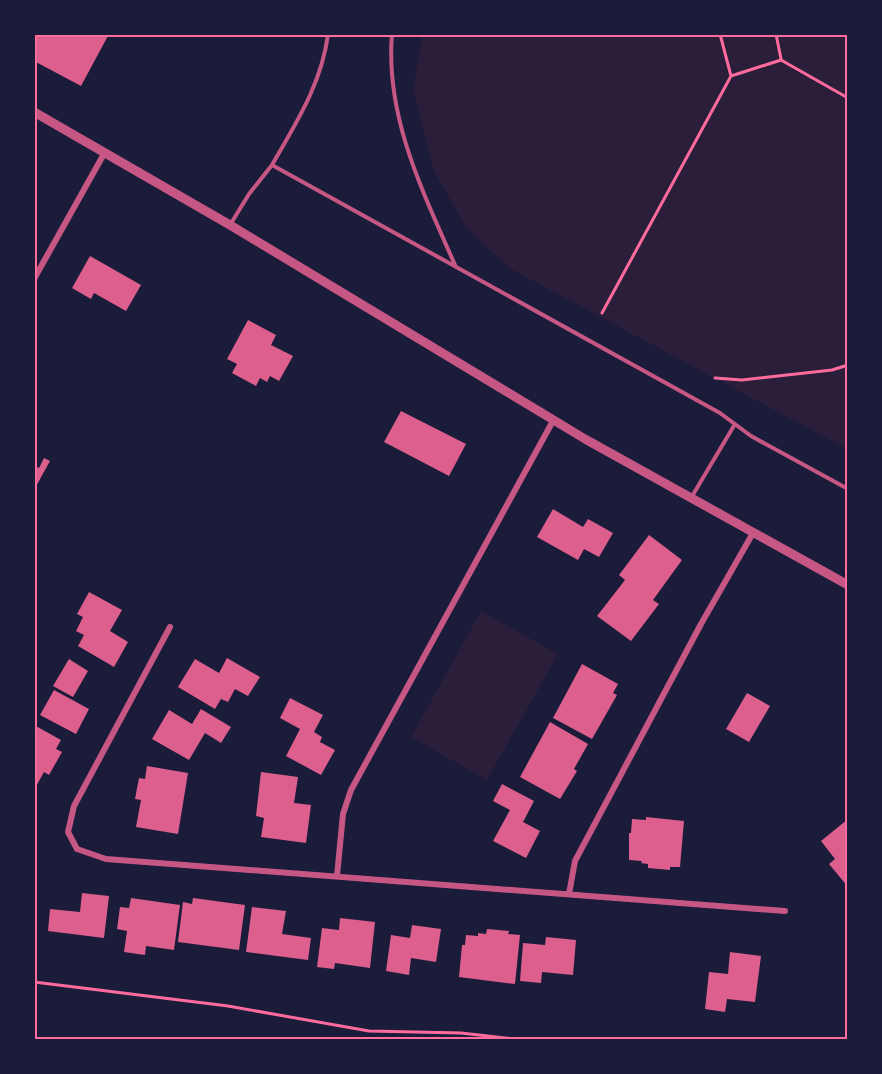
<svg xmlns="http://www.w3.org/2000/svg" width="882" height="1074" font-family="Arial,sans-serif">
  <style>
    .green { fill: #2a1e3b }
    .building { fill: #dd5f8e }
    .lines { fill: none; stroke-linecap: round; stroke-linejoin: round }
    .path { stroke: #ff6b9d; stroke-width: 3 }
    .service { stroke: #c65784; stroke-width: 4 }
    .minor { stroke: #c65784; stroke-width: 6 }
    .tertiary { stroke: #c65784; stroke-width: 9 }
    .neatline { fill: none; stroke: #ff6b9d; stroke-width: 2 }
  </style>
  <rect width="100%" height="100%" fill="#1b1b3a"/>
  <path class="green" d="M 422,35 L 847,35 L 847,449 L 509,268 L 467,229 L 434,171 L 413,90 Z
    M 481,611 L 558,654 L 487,780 L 411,737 Z"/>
  <path class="building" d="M 34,34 L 109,34 L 81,86 L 34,61 Z
    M 90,256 L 141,285 L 126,311 L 94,293 L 91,299 L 72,288 Z
    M 248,320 L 276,335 L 271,345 L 293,356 L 279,381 L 270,376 L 267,382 L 260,378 L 256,386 L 232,373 L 237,364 L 227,359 Z
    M 401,411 L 466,444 L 449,476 L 384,442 Z
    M 44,458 L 50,461 L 34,490 L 34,466 L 39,468 Z
    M 553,509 L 583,527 L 588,519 L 613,533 L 599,557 L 584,549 L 578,560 L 537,537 Z
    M 649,535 L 682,560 L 653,600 L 659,604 L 631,641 L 597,616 L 625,580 L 619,575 Z
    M 89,592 L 122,610 L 110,631 L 128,642 L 114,667 L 78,646 L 84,635 L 76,631 L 83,617 L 77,614 Z
    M 227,658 L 260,677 L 248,696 L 235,689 L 228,702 L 221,699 L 215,709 L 178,687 L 195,659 L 219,673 Z
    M 69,659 L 88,671 L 73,697 L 53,686 Z
    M 582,664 L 618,684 L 613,693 L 617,695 L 592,739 L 553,718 Z
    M 54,690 L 89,709 L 76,734 L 40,715 Z
    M 747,693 L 770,706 L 749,742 L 726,729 Z
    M 290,698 L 323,715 L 314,732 L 322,737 L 320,742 L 335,750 L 321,775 L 286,756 L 300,729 L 280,718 Z
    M 201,709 L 231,727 L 221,743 L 205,733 L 189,760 L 152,739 L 169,710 L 192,724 Z
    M 550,722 L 588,744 L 574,769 L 577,771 L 560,799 L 520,777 Z
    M 34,725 L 61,740 L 56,749 L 62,752 L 49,775 L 44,772 L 34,790 Z
    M 147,766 L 188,773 L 178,834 L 136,827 L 141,800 L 135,799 L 139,778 L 145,779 Z
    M 261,772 L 298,777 L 294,803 L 311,805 L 306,843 L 261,837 L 264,818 L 256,816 Z
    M 502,784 L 534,801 L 523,822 L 540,831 L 526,858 L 493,841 L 510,810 L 493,801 Z
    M 646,817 L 684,821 L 680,867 L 670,867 L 670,870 L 648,868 L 648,864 L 641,863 L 642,861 L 629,860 L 629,833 L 631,833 L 632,819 L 646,820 Z
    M 848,819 L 848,887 L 829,864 L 835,859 L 821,841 Z
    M 82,893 L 109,896 L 104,938 L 48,931 L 50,909 L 80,912 Z
    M 131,898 L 180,905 L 174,950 L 146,946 L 145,955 L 124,952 L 127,931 L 117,929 L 120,907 L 129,908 Z
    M 193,898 L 245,905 L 239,950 L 178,942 L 183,902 L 192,904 Z
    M 252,907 L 286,911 L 282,934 L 311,938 L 308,960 L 246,952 Z
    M 340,918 L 375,922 L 370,968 L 335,963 L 334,969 L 317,967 L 322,928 L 339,930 Z
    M 412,925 L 441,929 L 436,962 L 411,958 L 409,975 L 386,971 L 391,935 L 410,938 Z
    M 487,929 L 509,931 L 508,934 L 520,935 L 515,984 L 459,977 L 462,945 L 465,945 L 466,935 L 478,936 L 478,933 L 486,934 Z
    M 546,937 L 576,940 L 573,975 L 542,972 L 541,983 L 520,981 L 523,943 L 545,945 Z
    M 730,952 L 761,956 L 755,1002 L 727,999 L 725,1012 L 705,1009 L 709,972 L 728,974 Z"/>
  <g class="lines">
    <path class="path" d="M 720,34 L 731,76
      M 776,34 L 781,59
      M 602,313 L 731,76 L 781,60 L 848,98
      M 715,378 L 742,380 L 832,370 L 848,365
      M 34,982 L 228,1006 L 369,1031 L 461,1033 L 524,1040"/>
    <path class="service" d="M 392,34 C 385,117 423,192 455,265
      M 272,165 C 296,123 322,83 328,34
      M 230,225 L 249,194 L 272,165 L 720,413 L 751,436 L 848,489
      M 691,498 L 735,424"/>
    <path class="minor" d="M 34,279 L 105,152
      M 170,627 L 74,806 L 68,832 L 77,849 L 106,859 L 785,911
      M 337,876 L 343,814 L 351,790 L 554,419
      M 569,894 L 575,861 L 701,624 L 753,533"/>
    <path class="tertiary" d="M 34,112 L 230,225 L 585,439 L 848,585"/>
  </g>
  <rect width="882" height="1074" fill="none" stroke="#1b1b3a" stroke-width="72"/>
  <rect x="36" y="36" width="810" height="1002" class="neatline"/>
</svg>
